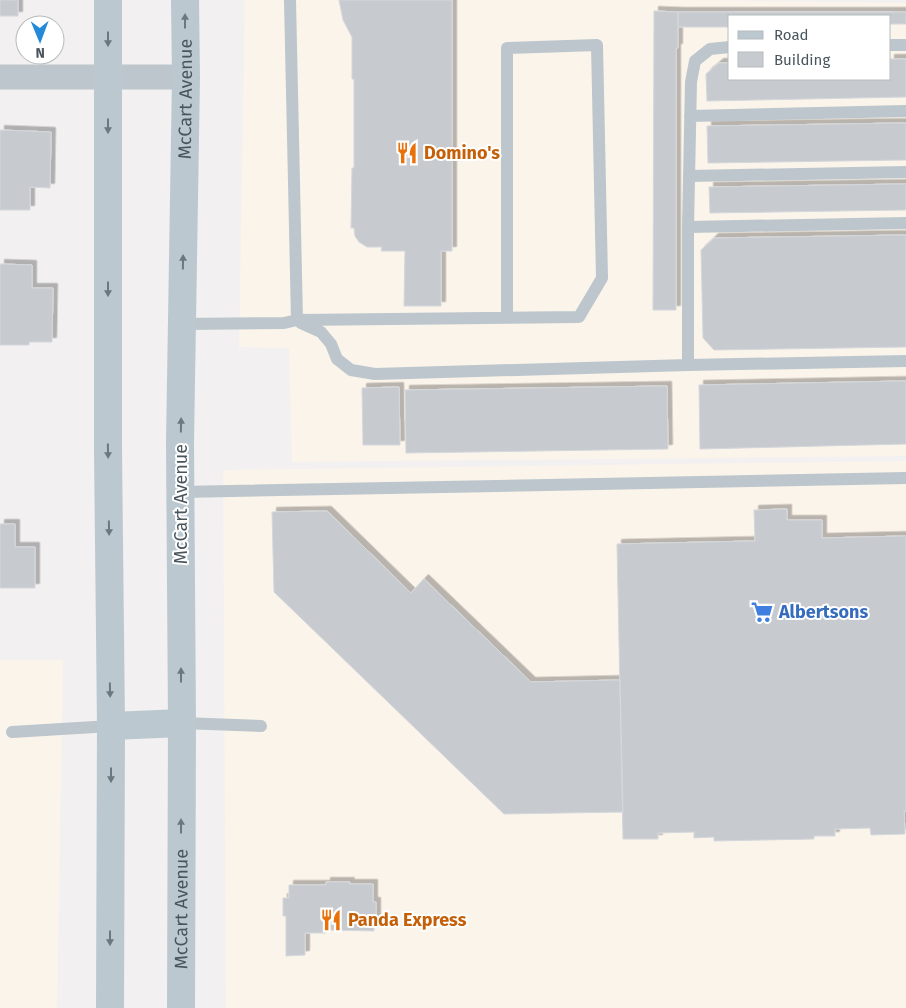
<svg xmlns="http://www.w3.org/2000/svg" width="906" height="1008" font-family="'Fira Sans',sans-serif">
  <style>
    .commercial { fill: #fbf4ea; fill-rule: evenodd }
    .building { fill: #c7cbcf; stroke: #d4d7db; filter: url(#shadow) }
    .lines { fill: none; stroke-linecap: round; stroke-linejoin: round }
    .lane { stroke: #bcc6cc; stroke-width: 12 }
    .street { stroke: #bcc6cc; stroke-width: 25 }
    .secondary { stroke: #bcc8d0; stroke-width: 28 }
    .oneway { fill: #6b787f }
    .labels { text-anchor: middle; stroke-width: 4; stroke-linejoin: round; paint-order: stroke }
    .street-label { font-size: 18px; fill: #48555c; stroke: #fff }
    .food-label { font-size: 18px; font-weight: bold; fill: #c56008; stroke: #fff; text-anchor: start }
    .shop-label { font-size: 18px; font-weight: bold; fill: #366cbe; stroke: #fff; text-anchor: start }
  </style>
  <defs>
    <filter id="shadow"><feDropShadow dx="4.5" dy="-4.5" stdDeviation="0" flood-color="#0004"/></filter>
  </defs>
  <rect width="100%" height="100%" fill="#f2f0f0"/>
  <path class="commercial" d="M 245,0 L 687,0 L 906,3 L 906,456 L 292,462 L 289,348 L 239,347 ZM 730,16 L 890,16 L 890,79 L 730,79 Z
    M 906,461 L 906,1008 L 226,1008 L 223,470 Z
    M 0,660 L 63,660 L 57,1008 L 0,1008 Z"/>
  <path class="building" d="M 0,0 L 18,0 L 18,16 L 0,16 Z
    M 339,0 L 452,0 L 452,251 L 441,251 L 441,306 L 404,306 L 405,251 L 381,251 L 382,247 L 367,247 L 359,242 L 355,236 L 354,228 L 351,228 L 352,168 L 354,168 L 354,79 L 352,79 L 352,37 L 343,20 Z
    M 654,11 L 678,12 L 678,48 L 676,48 L 676,310 L 653,310 Z
    M 678,12 L 906,12 L 906,24 L 890,24 L 890,16 L 730,16 L 730,27 L 678,27 Z
    M 890,59 L 906,59 L 906,97 L 707,101 L 706,74 L 719,63 L 730,63 L 730,79 L 890,79 Z
    M 906,123 L 906,160 L 708,163 L 707,126 Z
    M 0,130 L 51,132 L 50,188 L 30,187 L 30,210 L 0,210 Z
    M 906,184 L 906,210 L 710,213 L 709,187 Z
    M 906,235 L 906,347 L 714,350 L 703,338 L 701,250 L 714,238 Z
    M 0,264 L 32,265 L 32,288 L 53,288 L 52,342 L 29,342 L 29,345 L 0,345 Z
    M 906,381 L 906,444 L 700,449 L 699,385 Z
    M 667,386 L 668,449 L 406,453 L 405,390 Z
    M 399,387 L 400,445 L 363,445 L 362,388 Z
    M 787,509 L 787,520 L 822,520 L 822,538 L 906,536 L 906,811 L 904,811 L 905,834 L 871,835 L 870,828 L 835,829 L 835,836 L 814,836 L 814,839 L 714,841 L 714,837 L 694,838 L 694,832 L 658,833 L 658,839 L 623,839 L 617,544 L 755,541 L 754,510 Z
    M 327,511 L 411,593 L 424,579 L 531,682 L 620,680 L 623,812 L 504,814 L 274,592 L 272,512 Z
    M 0,524 L 15,524 L 15,547 L 35,547 L 35,588 L 0,588 Z
    M 326,882 L 350,882 L 349,884 L 373,884 L 373,902 L 376,902 L 376,925 L 374,925 L 374,931 L 326,930 L 326,933 L 305,933 L 305,955 L 286,956 L 286,916 L 283,916 L 283,898 L 289,898 L 289,885 L 326,885 Z"/>
  <g class="lines">
    <path class="lane" d="M 890,45 L 906,45
      M 690,116 L 906,111
      M 689,176 L 906,172
      M 688,227 L 906,223
      M 297,320 L 579,317 L 602,278 L 597,45 L 507,48 L 507,318
      M 301,323 L 321,332 L 331,344 L 337,359 L 351,370 L 375,374 L 688,365 L 906,361
      M 182,324 L 284,323 L 297,320 L 290,0
      M 688,365 L 688,227 L 691,82 L 695,61 L 710,49 L 730,47
      M 181,492 L 906,478
      M 182,723 L 261,726
      M 12,732 L 111,726"/>
    <path class="street" d="M 0,77 L 186,77"/>
    <g class="secondary">
      <path d="M 108,0 L 108,449 L 111,726 L 110,1008"/>
      <path d="M 111,726 L 182,723"/>
      <path id="s1" d="M 181,1008 L 182,723 L 180,442 L 186,77 L 185,0"/>
    </g>
  </g>
  <defs><path id="oneway-solid" d="M-6-.8H1V-3.2L6.5 0L1 3.2V.8H-6Z" transform="scale(1.25)"/></defs>
  <g class="oneway">
    <use href="#oneway-solid" transform="translate(185 21) rotate(-90)"/>
    <use href="#oneway-solid" transform="translate(108 39) rotate(90)"/>
    <use href="#oneway-solid" transform="translate(108 126) rotate(90)"/>
    <use href="#oneway-solid" transform="translate(183 262) rotate(-89)"/>
    <use href="#oneway-solid" transform="translate(108 289) rotate(90)"/>
    <use href="#oneway-solid" transform="translate(181 425) rotate(-89)"/>
    <use href="#oneway-solid" transform="translate(108 451) rotate(89)"/>
    <use href="#oneway-solid" transform="translate(109 528) rotate(89)"/>
    <use href="#oneway-solid" transform="translate(181 675) rotate(-90)"/>
    <use href="#oneway-solid" transform="translate(110 690) rotate(89)"/>
    <use href="#oneway-solid" transform="translate(111 775) rotate(90)"/>
    <use href="#oneway-solid" transform="translate(181 826) rotate(-90)"/>
    <use href="#oneway-solid" transform="translate(110 938) rotate(90)"/>
  </g>
  <defs>
    <g id="restaurant-bare" transform="scale(1.725)"><path d="M-5-6h1v4h1v-4h1v4h1v-4h1v5L-1.5 .5V6h-2V.5L-5-1ZM5-6V6H3V1.5H1.5Q1.5-4 5-6Z" fill="#e8710a" stroke="#fff" stroke-width="2.5" paint-order="stroke"/></g>
    <g id="supermarket-bare" transform="scale(1.725)"><path d="M-6-5.5h2.5l.6 2H6L4.5 2H-2.5L-4.4-4H-6ZM-1.5 3.2a1.3 1.3 0 1 0 .1 0ZM3 3.2a1.3 1.3 0 1 0 .1 0Z" fill="#3f7fe0" stroke="#fff" stroke-width="2.5" paint-order="stroke"/></g>
  </defs>
  <g fill-rule="evenodd">
    <use href="#restaurant-bare" x="407" y="153"/>
    <use href="#supermarket-bare" x="762" y="612"/>
    <use href="#restaurant-bare" x="331" y="920"/>
  </g>
  <g class="labels">
    <g class="street-label">
      <text dy="6" stroke="none"><textPath href="#s1" startOffset="909">McCart Avenue</textPath></text>
      <text transform="translate(181 504) rotate(-90)" y="6">McCart Avenue</text>
      <text dy="6" stroke="none"><textPath href="#s1" startOffset="99">McCart Avenue</textPath></text>
    </g>
    <g class="food-label">
      <text x="424" y="159">Domino's</text>
      <text x="348" y="926">Panda Express</text>
    </g>
    <g class="shop-label">
      <text x="779" y="618">Albertsons</text>
    </g>
  </g>
  <rect x="728" y="15" width="162" height="65" fill="#ffffff" stroke="#b6bbbe"/>
  <rect x="738" y="31" width="25" height="8" fill="#bcc8d0" stroke="#b6bbbe"/>
  <text x="774" y="40" font-size="15" fill="#48555c">Road</text>
  <rect x="738" y="52" width="25" height="15" fill="#c7cbcf" stroke="#b6bbbe"/>
  <text x="774" y="65" font-size="15" fill="#48555c">Building</text>
  <g transform="translate(40 40) rotate(179)"><circle r="24" fill="#ffffff" stroke="#b6bbbe"/>
  <path d="M0-4L9 19L0 12L-9 19Z" fill="#2389d9"/>
  <text y="-8" font-size="14" font-weight="bold" text-anchor="middle" fill="#48555c">N</text>
  </g>
</svg>
